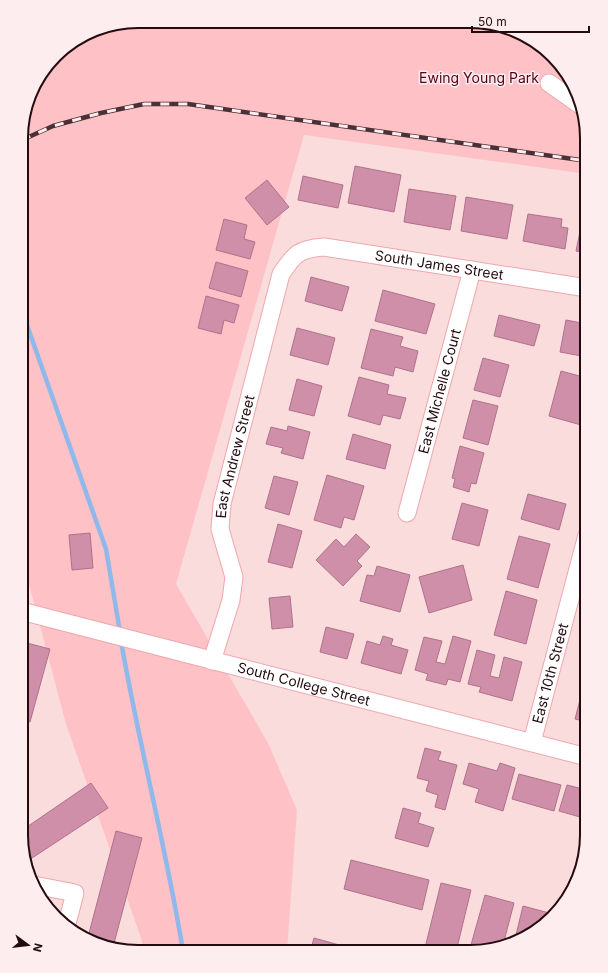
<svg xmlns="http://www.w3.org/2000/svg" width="608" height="973" font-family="Inter,sans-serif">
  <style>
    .green { fill: #fec1c6 }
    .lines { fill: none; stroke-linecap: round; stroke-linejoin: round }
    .stream { stroke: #8fb8eb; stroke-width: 4.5 }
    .building { fill: #cf8fa9; stroke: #af728b }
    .minor-casing { stroke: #eea7ad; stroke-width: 19 }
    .minor { stroke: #fff; stroke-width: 17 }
    .rail-casing { stroke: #4b3135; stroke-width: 4.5 }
    .rail { stroke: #fdedee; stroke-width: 3; stroke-dasharray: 9; stroke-linecap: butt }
    .labels { text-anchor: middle; stroke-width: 3; stroke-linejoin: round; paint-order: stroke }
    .park-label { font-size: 14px; fill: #550018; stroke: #fdedee }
    .street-label { font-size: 14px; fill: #240b0f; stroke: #fdedee }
    .rim { fill: none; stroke: #240b0f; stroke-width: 2 }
  </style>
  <rect width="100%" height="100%" fill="#fadcdd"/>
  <path class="green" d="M 138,21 L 492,23 L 541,45 L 578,94 L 587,138 L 587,174 L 304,135 L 176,584 L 268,743 L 297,810 L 287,951 L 144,951 L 141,938 L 66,724 L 21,554 L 22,123 L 33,86 L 61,50 L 94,30 Z"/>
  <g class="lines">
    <path class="stream" d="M 22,311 L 106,549 L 120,632
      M 121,641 C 139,745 166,847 183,951"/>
  </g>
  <path class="building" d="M 355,166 L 401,175 L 394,212 L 348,203 Z
    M 303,176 L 343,185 L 338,208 L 298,200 Z
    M 267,180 L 289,207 L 267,225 L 245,198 Z
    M 409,189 L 456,196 L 450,230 L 404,222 Z
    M 466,197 L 513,205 L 507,239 L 461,231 Z
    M 528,214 L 562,219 L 561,227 L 568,228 L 565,249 L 523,241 Z
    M 224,219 L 247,225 L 244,239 L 255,242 L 250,259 L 216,250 Z
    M 582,222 L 587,223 L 587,253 L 576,251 Z
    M 216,262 L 248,271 L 241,297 L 209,288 Z
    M 311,277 L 349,287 L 342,311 L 305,301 Z
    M 383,290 L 435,304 L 426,334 L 375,321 Z
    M 206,296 L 239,305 L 234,323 L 224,320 L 221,334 L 198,328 Z
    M 499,315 L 540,325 L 534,346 L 494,336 Z
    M 566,320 L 587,324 L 587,357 L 560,352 Z
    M 297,328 L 335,338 L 328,365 L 290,355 Z
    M 371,329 L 403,337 L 400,346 L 418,351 L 413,372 L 395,367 L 393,376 L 361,368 Z
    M 483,358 L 509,365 L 500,397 L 474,390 Z
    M 561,371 L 587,378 L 587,402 L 581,425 L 549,416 Z
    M 359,377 L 389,385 L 387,394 L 406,398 L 400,419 L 383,415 L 380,425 L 348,416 Z
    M 297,379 L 322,386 L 314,416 L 289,410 Z
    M 473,400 L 498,406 L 488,445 L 463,438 Z
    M 288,426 L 310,432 L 303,459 L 281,453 L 283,448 L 266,444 L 271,427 L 287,431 Z
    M 353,434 L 391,445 L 385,469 L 346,459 Z
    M 460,446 L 484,453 L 476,484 L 471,483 L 469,492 L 453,487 L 455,479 L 452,478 Z
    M 327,475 L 364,486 L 354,520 L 344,517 L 341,528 L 314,520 Z
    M 274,476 L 298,482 L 289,515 L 265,508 Z
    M 528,494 L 566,504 L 559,530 L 521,519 Z
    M 462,503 L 488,510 L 479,546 L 452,539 Z
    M 278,524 L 302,531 L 292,568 L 268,562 Z
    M 90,533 L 93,568 L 72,570 L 69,535 Z
    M 356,534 L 370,547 L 357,561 L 362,566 L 343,586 L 316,560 L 336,539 L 344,547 Z
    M 519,536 L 550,544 L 538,588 L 507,579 Z
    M 463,565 L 472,600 L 429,613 L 419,577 Z
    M 377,566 L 410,575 L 400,612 L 360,601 L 367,575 L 374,576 Z
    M 506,591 L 537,600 L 526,644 L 494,635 Z
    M 290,596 L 293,627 L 272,629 L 269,598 Z
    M 326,627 L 354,634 L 347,659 L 320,652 Z
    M 383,636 L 393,639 L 391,645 L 408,650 L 401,674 L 361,663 L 367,641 L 380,645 Z
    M 453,636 L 471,641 L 460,682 L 448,679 L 446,685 L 426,680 L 428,674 L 415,670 L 424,637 L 442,641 L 436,662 L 445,664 Z
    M 23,642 L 50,649 L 30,722 L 21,719 L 21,650 Z
    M 477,650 L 495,655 L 490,676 L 499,678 L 504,657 L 522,662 L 512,701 L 479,692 L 481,687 L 468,684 Z
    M 587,673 L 587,722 L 575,719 Z
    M 425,748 L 441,752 L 438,760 L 457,765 L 445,810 L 435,807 L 438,795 L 426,791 L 429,781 L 417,778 Z
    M 469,763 L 497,771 L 500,763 L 515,768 L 503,811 L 475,802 L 479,789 L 463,784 Z
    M 519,774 L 561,785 L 554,811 L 512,799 Z
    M 91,783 L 108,808 L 26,862 L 21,831 Z
    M 567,785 L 587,790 L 587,819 L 559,811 Z
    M 403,808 L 421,813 L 418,823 L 434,828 L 428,847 L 395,838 Z
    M 116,831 L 142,838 L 113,947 L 88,937 Z
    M 351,860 L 429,880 L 422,910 L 344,889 Z
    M 441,883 L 471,890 L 456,952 L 424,952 Z
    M 485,895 L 514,903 L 503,945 L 469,952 Z
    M 523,906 L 553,914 L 522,937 L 516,935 Z
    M 314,938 L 343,946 L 341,952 L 310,952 Z"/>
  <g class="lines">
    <g class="minor-casing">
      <g id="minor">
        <path d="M 549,83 L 580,105"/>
        <path id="s1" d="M 407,513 L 472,270"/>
        <path id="s2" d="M 21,611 L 587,757"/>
        <path id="s3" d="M 212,661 L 231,600 L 234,577 L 220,529 L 222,504 L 281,274 C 295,253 299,249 324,247 L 587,288"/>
        <path id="s4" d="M 532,742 L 587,535"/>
        <path d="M 34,885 L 75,893 L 66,927"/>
      </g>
    </g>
    <use href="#minor" class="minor"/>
    <g class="rail-casing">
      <path id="rail" d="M 22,140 L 53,126 L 101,113 L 144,104 L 188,104 L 587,161"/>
    </g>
    <use href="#rail" class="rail"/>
  </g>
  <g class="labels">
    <g class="park-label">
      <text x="479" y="83">Ewing Young Park</text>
    </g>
    <g class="street-label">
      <text dy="5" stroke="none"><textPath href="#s3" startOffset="570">South James Street</textPath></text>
      <text dy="5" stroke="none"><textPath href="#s1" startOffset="126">East Michelle Court</textPath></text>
      <text dy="5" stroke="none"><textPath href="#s3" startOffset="211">East Andrew Street</textPath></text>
      <text dy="5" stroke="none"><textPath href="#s4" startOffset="71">East 10th Street</textPath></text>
      <text dy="5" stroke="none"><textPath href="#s2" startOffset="292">South College Street</textPath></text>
    </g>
  </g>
  <path d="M0 0H608V973H0ZM138 28H470A110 110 0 0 1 580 138V835A110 110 0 0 1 470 945H138A110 110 0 0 1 28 835V138A110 110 0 0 1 138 28Z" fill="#fdedee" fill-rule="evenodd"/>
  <path class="rim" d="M138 28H470A110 110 0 0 1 580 138V835A110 110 0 0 1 470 945H138A110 110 0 0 1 28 835V138A110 110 0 0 1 138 28Z"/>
  <g transform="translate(28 945) rotate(105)" stroke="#fdedee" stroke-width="3" paint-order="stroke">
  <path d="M0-3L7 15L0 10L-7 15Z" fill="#240b0f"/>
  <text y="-6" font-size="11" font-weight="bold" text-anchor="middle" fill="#240b0f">N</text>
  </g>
  <path d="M472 26v6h117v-6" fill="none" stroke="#240b0f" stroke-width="2"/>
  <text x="478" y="26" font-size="12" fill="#240b0f" stroke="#fdedee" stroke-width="3" paint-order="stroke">50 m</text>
</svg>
